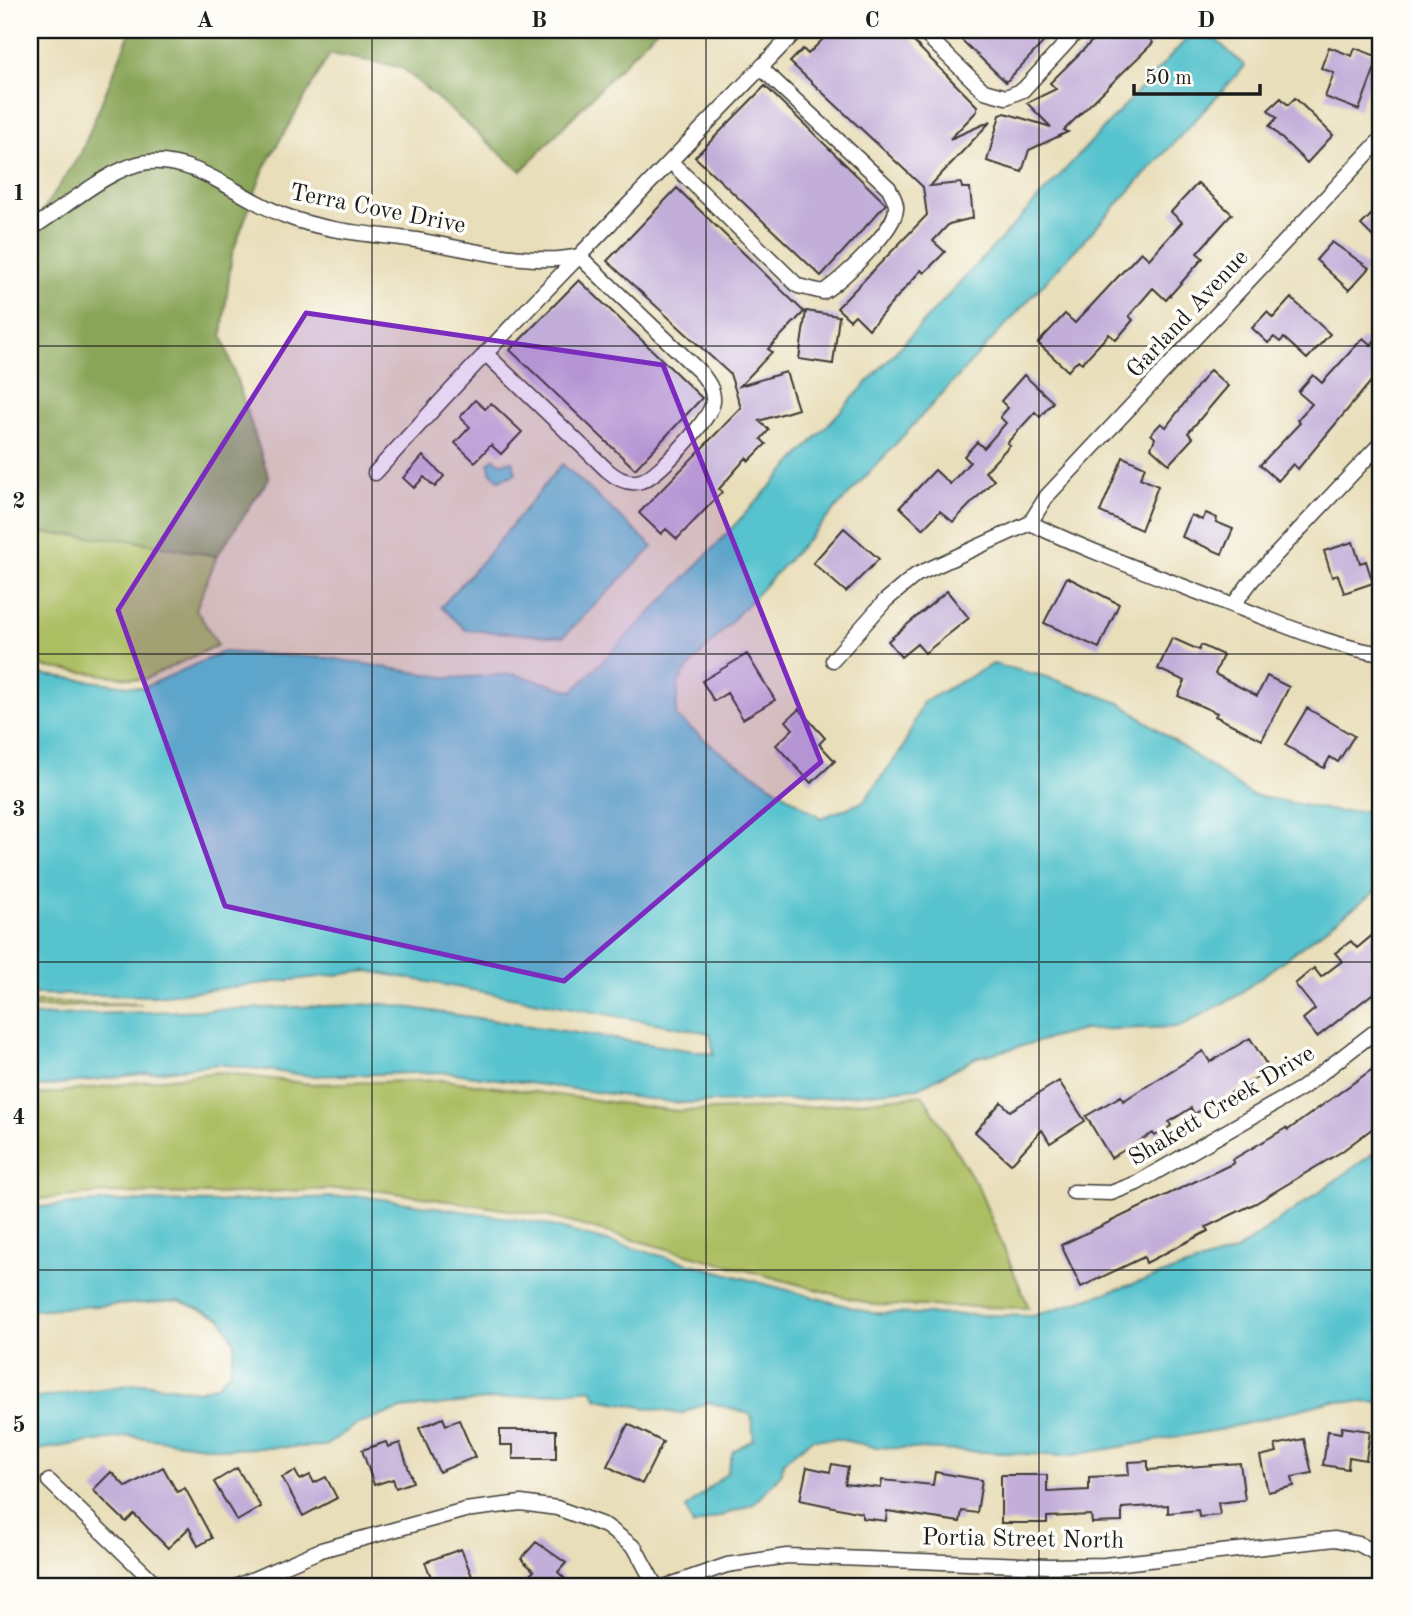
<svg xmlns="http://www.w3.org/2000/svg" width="1411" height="1617" font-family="'Old Standard TT',serif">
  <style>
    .green { fill: #acbe62; stroke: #646d3f; stroke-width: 2 }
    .forest { fill: #89a558; stroke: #52603a; stroke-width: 2 }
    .water { fill: #57c3ce; stroke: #3a7075; stroke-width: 2 }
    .building { fill: #c3aed9 }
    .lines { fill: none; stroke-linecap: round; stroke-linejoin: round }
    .street-casing { stroke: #3b3934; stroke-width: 17 }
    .street { stroke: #fff; stroke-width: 14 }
    .marked { fill: #7b2cbf; fill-opacity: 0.2; stroke: #7b2cbf; stroke-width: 5; stroke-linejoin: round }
    .grid { fill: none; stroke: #1c1c1c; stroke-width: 2; stroke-opacity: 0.55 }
    .labels { text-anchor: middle; stroke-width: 7; stroke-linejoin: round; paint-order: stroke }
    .street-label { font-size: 24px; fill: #1c1c1c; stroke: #fdfcf7 }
    .neatline { fill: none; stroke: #1c1c1c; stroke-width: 2.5 }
    .grid-label { font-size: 23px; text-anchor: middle; font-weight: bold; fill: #1c1c1c }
  </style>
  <rect width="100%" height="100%" fill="#fdfcf7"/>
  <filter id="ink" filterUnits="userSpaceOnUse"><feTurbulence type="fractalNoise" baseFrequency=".0143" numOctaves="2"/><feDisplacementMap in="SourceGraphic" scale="14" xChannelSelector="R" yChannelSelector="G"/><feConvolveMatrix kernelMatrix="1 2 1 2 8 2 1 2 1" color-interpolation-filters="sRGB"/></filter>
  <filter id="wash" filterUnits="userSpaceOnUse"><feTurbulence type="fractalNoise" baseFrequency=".00686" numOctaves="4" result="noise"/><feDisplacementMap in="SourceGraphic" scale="28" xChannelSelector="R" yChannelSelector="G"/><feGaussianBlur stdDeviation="1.57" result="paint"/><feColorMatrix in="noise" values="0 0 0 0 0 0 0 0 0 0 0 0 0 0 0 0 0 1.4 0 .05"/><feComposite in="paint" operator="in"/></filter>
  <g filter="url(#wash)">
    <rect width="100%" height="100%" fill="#e9deba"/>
    <path class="green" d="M 30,532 L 129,540 L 217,556 L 196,609 L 218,645 L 143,680 L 30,665 Z
      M 30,1002 L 142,1004 L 30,1008 Z
      M 218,1072 L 310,1084 L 444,1080 L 677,1111 L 812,1107 L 923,1095 L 978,1187 L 1029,1308 L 874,1305 L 543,1215 L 362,1188 L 213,1194 L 107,1193 L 30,1200 L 30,1096 Z"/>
    <path class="forest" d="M 131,30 L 656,30 L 521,171 L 401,67 L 330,54 L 265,166 L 232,254 L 222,335 L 269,478 L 217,556 L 129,540 L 30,532 L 30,229 L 81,153 Z"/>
    <path class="water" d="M 1195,30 L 1205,30 L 1245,66 L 683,674 L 678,685 L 676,716 L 716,749 L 821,818 L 863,802 L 903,748 L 923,702 L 993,664 L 1047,677 L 1120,703 L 1251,795 L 1339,812 L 1381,810 L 1381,887 L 1235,997 L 1179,1027 L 1083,1030 L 975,1058 L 919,1088 L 812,1099 L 678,1103 L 445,1072 L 311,1076 L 219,1064 L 30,1088 L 30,1016 L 385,1004 L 714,1054 L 710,1033 L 368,971 L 157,996 L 30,994 L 30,673 L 143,688 L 223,652 L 329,658 L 450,678 L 514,674 L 573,691 L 690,573 Z
      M 494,458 L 501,463 L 513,461 L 516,474 L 499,480 L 490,472 L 489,463 Z
      M 562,464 L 653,547 L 563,637 L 466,630 L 441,607 L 490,552 Z
      M 1381,1148 L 1381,1403 L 1332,1401 L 1224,1429 L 1067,1456 L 875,1447 L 838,1439 L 812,1439 L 784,1461 L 781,1474 L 754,1504 L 693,1526 L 686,1508 L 727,1473 L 733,1451 L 754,1439 L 751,1414 L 708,1402 L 681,1414 L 598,1399 L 592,1389 L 401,1409 L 356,1425 L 325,1446 L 226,1449 L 130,1436 L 30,1451 L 30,1399 L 143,1383 L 199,1391 L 218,1385 L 230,1371 L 235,1343 L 221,1318 L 180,1301 L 30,1310 L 30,1208 L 107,1201 L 212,1202 L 361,1196 L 540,1223 L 872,1313 L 1033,1316 L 1236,1251 Z"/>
    <g id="blocks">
      <path class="building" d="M 832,30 L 901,30 L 910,38 L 977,106 L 977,111 L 950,139 L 991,121 L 930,186 L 961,183 L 962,188 L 970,188 L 973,218 L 949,224 L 933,241 L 945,252 L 924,273 L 921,270 L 869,329 L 855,315 L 850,320 L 837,308 L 927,215 L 923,187 L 790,62 L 803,49 L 808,54 Z
        M 951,30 L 1055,30 L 1006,82 Z
        M 1103,30 L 1157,30 L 1149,38 L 1153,43 L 1064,130 L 1068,132 L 1029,150 L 1022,172 L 987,161 L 1000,115 L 1005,113 L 1051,127 L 1027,103 L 1056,89 L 1050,83 Z
        M 1329,47 L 1352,56 L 1355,48 L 1379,57 L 1359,110 L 1325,97 L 1334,73 L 1321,68 Z
        M 765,86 L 886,204 L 821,276 L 695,157 Z
        M 1281,98 L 1288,105 L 1295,98 L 1333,135 L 1307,163 L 1269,126 L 1277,118 L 1268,110 Z
        M 1198,183 L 1232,214 L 1197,253 L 1203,258 L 1166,300 L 1153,288 L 1129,316 L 1133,320 L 1116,340 L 1109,334 L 1082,363 L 1078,360 L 1068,371 L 1038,343 L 1065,314 L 1075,323 L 1141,252 L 1149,259 L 1182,222 L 1171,212 Z
        M 677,188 L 804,312 L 768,349 L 772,352 L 740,386 L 786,372 L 798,409 L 759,421 L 769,430 L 761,439 L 766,444 L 749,461 L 746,458 L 719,489 L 722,492 L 677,539 L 666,529 L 661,534 L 639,513 L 741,408 L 730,374 L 607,261 Z
        M 1381,205 L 1381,245 L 1361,225 Z
        M 1332,242 L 1369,268 L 1349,290 L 1316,260 Z
        M 579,280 L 702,398 L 635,469 L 510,350 Z
        M 1291,298 L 1330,334 L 1307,359 L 1284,338 L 1280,342 L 1274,337 L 1268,343 L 1252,328 L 1267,312 L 1273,318 Z
        M 806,311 L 839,316 L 833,364 L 799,359 Z
        M 1381,333 L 1381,387 L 1373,379 L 1298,469 L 1293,464 L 1278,481 L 1260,465 L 1300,423 L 1297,420 L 1312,404 L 1298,392 L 1313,375 L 1322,383 L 1363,338 L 1371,345 Z
        M 1210,370 L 1228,386 L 1188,433 L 1193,438 L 1169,464 L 1151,448 L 1155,438 L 1151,434 L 1161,423 L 1166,427 Z
        M 1024,375 L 1053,402 L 1040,417 L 1035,412 L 1007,443 L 1010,445 L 985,472 L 994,480 L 953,522 L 940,511 L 923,529 L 900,507 L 935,470 L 950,484 L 970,462 L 964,456 L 977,442 L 984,448 L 1006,423 L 1000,417 L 1008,408 L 1001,401 Z
        M 475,400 L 485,409 L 491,403 L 522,432 L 501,454 L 491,445 L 475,462 L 455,443 L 470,427 L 460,417 Z
        M 423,456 L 444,476 L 435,487 L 424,477 L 414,488 L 403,478 Z
        M 1123,457 L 1145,467 L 1140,478 L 1158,486 L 1141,530 L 1100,512 Z
        M 1206,513 L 1217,518 L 1216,522 L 1233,529 L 1222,554 L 1182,537 L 1191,515 L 1202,520 Z
        M 844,528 L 879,559 L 846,592 L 813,563 Z
        M 1353,542 L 1360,563 L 1366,561 L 1373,583 L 1344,593 L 1338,575 L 1332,577 L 1324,551 Z
        M 1067,577 L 1119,604 L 1099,648 L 1044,623 Z
        M 947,591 L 969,618 L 925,653 L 917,644 L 901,657 L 888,641 Z
        M 1172,638 L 1199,650 L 1201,645 L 1223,655 L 1215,674 L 1257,696 L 1267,676 L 1289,687 L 1262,740 L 1215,716 L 1217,713 L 1178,696 L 1185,681 L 1158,669 Z
        M 747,654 L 775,700 L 743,719 L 727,693 L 714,701 L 702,681 Z
        M 1307,708 L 1354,736 L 1338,762 L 1330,757 L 1324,768 L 1285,745 Z
        M 799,709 L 825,738 L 819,744 L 835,761 L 811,783 L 776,745 L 793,729 L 786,721 Z
        M 1381,928 L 1381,987 L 1317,1037 L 1303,1019 L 1315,1009 L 1295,984 L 1314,968 L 1321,977 L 1342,961 L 1335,953 L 1351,941 L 1357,948 Z
        M 1250,1038 L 1270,1070 L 1194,1114 L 1191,1108 L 1169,1122 L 1171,1126 L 1155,1136 L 1153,1133 L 1111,1158 L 1086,1116 L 1121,1096 L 1123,1101 L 1203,1051 L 1210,1062 Z
        M 1381,1063 L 1381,1122 L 1341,1152 L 1256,1203 L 1206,1227 L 1208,1231 L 1146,1263 L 1144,1257 L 1081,1287 L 1061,1245 L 1234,1163 L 1232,1160 L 1286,1128 L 1288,1130 Z
        M 1059,1081 L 1085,1121 L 1050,1143 L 1042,1130 L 1011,1164 L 975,1132 L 1001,1102 L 1010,1111 Z
        M 443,1418 L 446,1425 L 459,1420 L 475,1457 L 439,1472 L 419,1428 Z
        M 628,1424 L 663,1442 L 642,1484 L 607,1466 Z
        M 1342,1427 L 1370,1431 L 1366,1460 L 1349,1457 L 1348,1469 L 1323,1465 L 1328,1431 L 1341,1433 Z
        M 500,1430 L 556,1430 L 556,1459 L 513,1459 L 513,1445 L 500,1445 Z
        M 1304,1439 L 1312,1473 L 1292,1477 L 1294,1486 L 1268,1492 L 1260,1456 L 1277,1452 L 1275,1445 Z
        M 386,1442 L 388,1447 L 400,1443 L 413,1482 L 396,1488 L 393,1479 L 374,1485 L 362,1450 Z
        M 1148,1461 L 1148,1470 L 1240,1463 L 1245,1500 L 1218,1503 L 1220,1515 L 1199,1517 L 1198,1510 L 1168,1513 L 1168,1505 L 1122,1508 L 1122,1522 L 1092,1523 L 1091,1515 L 1047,1517 L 1047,1523 L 1001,1523 L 1001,1475 L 1047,1475 L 1047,1492 L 1089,1490 L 1089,1477 L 1129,1475 L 1128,1462 Z
        M 832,1464 L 848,1467 L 845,1484 L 881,1488 L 882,1480 L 933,1485 L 935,1472 L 982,1480 L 977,1513 L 962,1511 L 960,1522 L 887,1511 L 886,1521 L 862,1518 L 862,1513 L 800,1500 L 807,1467 L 830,1472 Z
        M 163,1467 L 177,1492 L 185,1488 L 212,1538 L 198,1546 L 189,1528 L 168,1548 L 134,1514 L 126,1522 L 93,1490 L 111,1472 L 126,1487 Z
        M 237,1468 L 261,1507 L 237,1521 L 214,1482 Z
        M 295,1471 L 300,1480 L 310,1475 L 314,1483 L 326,1477 L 337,1498 L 303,1516 L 282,1477 Z
        M 536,1542 L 566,1563 L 558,1572 L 565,1579 L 557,1587 L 518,1587 L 534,1571 L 521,1559 Z
        M 461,1549 L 472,1576 L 435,1587 L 425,1562 Z"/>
    </g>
  </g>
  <g filter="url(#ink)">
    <use href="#blocks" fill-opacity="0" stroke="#3b3934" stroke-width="2"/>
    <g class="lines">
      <g class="street-casing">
        <path id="street" d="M 921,30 L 984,91 L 1006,97 L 1023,90 L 1078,30
          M 672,163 L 798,286 L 823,292 C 841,281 895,230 896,209 C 897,202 892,195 889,188 L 761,68
          M 30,229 C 63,210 111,165 149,162 C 200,158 241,200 286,216 C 326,232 373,234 416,240 C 464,248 532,267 579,256 L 797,30
          M 375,473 C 442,399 510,327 579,256 L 701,373 C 708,382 714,390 713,402 C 711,419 657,477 641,481 C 628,485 616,478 607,470 L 485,353
          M 1030,523 C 1095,554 1162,578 1229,604 C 1280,623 1327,645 1381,654
          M 1233,605 L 1252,580 L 1381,443
          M 833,660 L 885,601 L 916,575 L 1030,523 L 1047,496 L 1381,139
          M 1073,1192 L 1111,1193 L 1137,1183 L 1302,1088 L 1381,1027
          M 49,1481 L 159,1587
          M 235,1587 L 321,1550 L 465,1510 L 521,1503 L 557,1508 L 606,1526 L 635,1548 L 656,1587
          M 664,1587 L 727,1565 L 787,1556 L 1049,1566 L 1105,1565 L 1335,1539 L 1359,1544 L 1381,1556"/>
      </g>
      <use href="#street" class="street"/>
    </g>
  </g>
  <path class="marked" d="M 306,313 L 663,365 L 821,762 L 564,981 L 225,906 L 118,610 Z"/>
  <path class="grid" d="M 372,30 L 372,1587M 706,30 L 706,1587M 1039,30 L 1039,1587M 30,346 L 1381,346M 30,654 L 1381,654M 30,962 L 1381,962M 30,1270 L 1381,1270"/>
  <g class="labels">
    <g class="street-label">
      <text transform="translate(378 208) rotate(11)" y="8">Terra Cove Drive</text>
      <text transform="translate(1187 313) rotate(-47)" y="8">Garland Avenue</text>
      <text transform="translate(1221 1105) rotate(-31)" y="8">Shakett Creek Drive</text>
      <text transform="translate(1023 1538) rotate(1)" y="8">Portia Street North</text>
    </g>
  </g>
  <rect width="1411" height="1617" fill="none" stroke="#fdfcf7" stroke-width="77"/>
  <path d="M1134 84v10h126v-10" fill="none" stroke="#1c1c1c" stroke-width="3.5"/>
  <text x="1145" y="84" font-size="21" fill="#1c1c1c" stroke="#fdfcf7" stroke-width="5" paint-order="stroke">50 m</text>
  <rect x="38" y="38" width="1334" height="1540" class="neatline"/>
  <g class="grid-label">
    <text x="205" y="27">A</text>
    <text x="539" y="27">B</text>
    <text x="872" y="27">C</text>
    <text x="1206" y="27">D</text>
    <text x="19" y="200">1</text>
    <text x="19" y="508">2</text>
    <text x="19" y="816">3</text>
    <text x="19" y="1124">4</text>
    <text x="19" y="1432">5</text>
  </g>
</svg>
